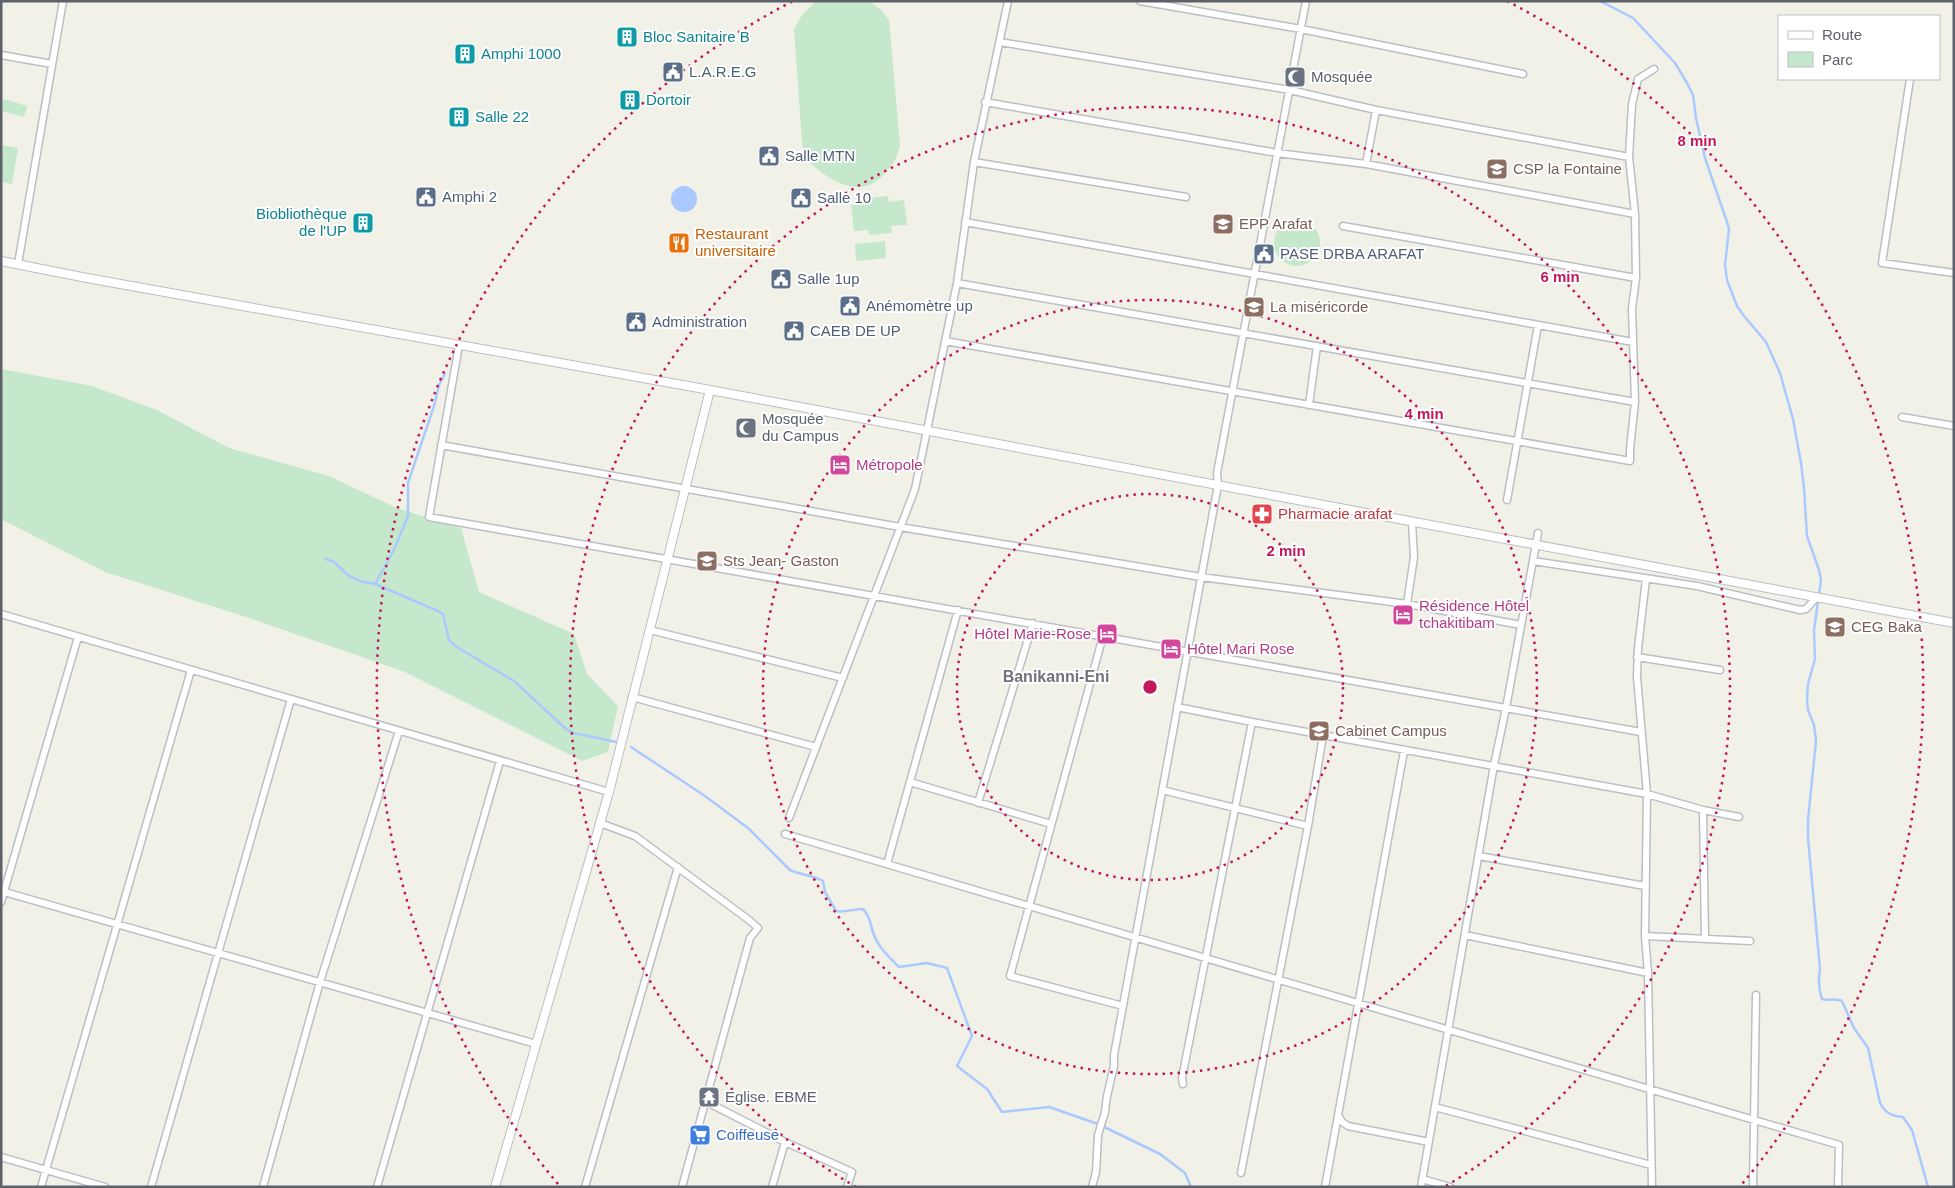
<svg xmlns="http://www.w3.org/2000/svg" width="1955" height="1188" font-family="Helvetica,sans-serif">
  <style>
    .green { fill: #c5e8cc }
    .water { fill: #aac9ff }
    .lines { fill: none; stroke-linecap: round; stroke-linejoin: round }
    .stream { stroke: #aac9ff; stroke-width: 2.5 }
    .minor-casing { stroke: #bcbec3; stroke-width: 9 }
    .tertiary-casing { stroke: #bcbec3; stroke-width: 10 }
    .minor { stroke: #fff; stroke-width: 6 }
    .tertiary { stroke: #fff; stroke-width: 8 }
    .ring { fill: none; stroke: #c2185b; stroke-width: 2.5; stroke-dasharray: 2.5 5 }
    .labels { text-anchor: middle; stroke-width: 4; stroke-linejoin: round; paint-order: stroke }
    .culture-label { font-size: 15px; fill: #0d838f; stroke: #fff; text-anchor: start }
    .service-label { font-size: 15px; fill: #4e5e75; stroke: #fff; text-anchor: start }
    .worship-label { font-size: 15px; fill: #5b616d; stroke: #fff; text-anchor: start }
    .education-label { font-size: 15px; fill: #785e54; stroke: #fff; text-anchor: start }
    .food-label { font-size: 15px; fill: #c56008; stroke: #fff; text-anchor: start }
    .hotel-label { font-size: 15px; fill: #b23c85; stroke: #fff; text-anchor: start }
    .health-label { font-size: 15px; fill: #be3a42; stroke: #fff; text-anchor: start }
    .shop-label { font-size: 15px; fill: #366cbe; stroke: #fff; text-anchor: start }
    .neighbourhood-label { font-size: 16px; font-weight: bold; fill: #70737a; stroke: #fff }
    .centre { fill: #c2185b; stroke: #fff; stroke-width: 2.5 }
    .ring-label { font-size: 15px; text-anchor: middle; font-weight: bold; fill: #c2185b; stroke: #fff; stroke-width: 4; stroke-linejoin: round; paint-order: stroke }
  </style>
  <rect width="100%" height="100%" fill="#f1f1e8"/>
  <path class="green" d="M 816,1 L 869,1 L 881,10 L 889,20 L 900,144 C 898,156 894,163 886,172 C 860,204 825,178 803,156 L 794,29 L 802,15 Z
    M 4,99 L 27,106 L 24,117 L 1,111 Z
    M 1,145 L 18,148 L 12,184 L 1,182 Z
    M 888,196 L 889,202 L 904,200 L 907,225 L 891,226 L 892,233 L 869,235 L 868,230 L 854,231 L 851,205 L 866,204 L 866,198 Z
    M1274 243a23 23 0 1 1 46 0a23 23 0 1 1-46 0Z
    M 885,241 L 886,258 L 856,261 L 855,244 Z
    M 1,369 L 92,386 L 157,410 L 229,448 L 329,476 L 397,508 L 461,528 L 479,592 L 574,634 L 587,674 L 618,706 L 608,752 L 582,761 L 405,672 L 240,615 L 105,572 L 1,519 Z"/>
  <path class="water" d="M671 199a13 13 0 1 1 26 0a13 13 0 1 1-26 0Z"/>
  <g class="lines">
    <path class="stream" d="M 1600,1 L 1633,18 L 1675,63 L 1687,83 L 1693,95 L 1696,118 L 1705,158 L 1727,222 L 1729,229 L 1725,265 L 1727,280 L 1737,306 L 1744,316 L 1766,342 L 1780,373 L 1793,419 L 1801,463 L 1804,488 L 1807,536 L 1819,570 L 1821,580 L 1814,630 L 1815,659 L 1808,684 L 1807,699 L 1808,710 L 1814,725 L 1816,741 L 1808,820 L 1808,838 L 1820,969 C 1818,980 1818,988 1822,999 C 1829,1001 1834,998 1842,1001 L 1854,1028 L 1868,1048 L 1880,1103 C 1885,1113 1892,1116 1903,1117 L 1912,1130 L 1928,1187
      M 326,559 L 334,562 L 349,576 L 360,581 L 375,584 L 438,611 L 443,614 L 449,640 L 455,646 L 514,681 L 567,730 L 574,733 L 616,742
      M 375,584 L 393,552 L 408,516 L 408,483 L 434,406 L 439,385 L 445,374
      M 631,747 L 705,796 L 748,828 L 790,870 C 801,875 812,875 823,881 L 825,892 L 836,911 C 846,913 853,909 863,909 C 871,917 870,925 874,935 C 878,947 890,958 899,967 L 927,963 L 947,968 L 972,1036 L 957,1066 L 987,1089 L 1002,1112 L 1049,1107 L 1098,1124 L 1160,1154 L 1185,1173 L 1191,1187"/>
    <g class="minor-casing">
      <path id="minor" d="M 1140,1 L 1301,29 L 1523,74
        M 1000,42 L 1290,90 L 1376,110 L 1629,157
        M 1,55 L 52,64
        M 1910,79 L 1882,263 L 1954,273
        M 985,102 L 1277,153 L 1366,164 L 1635,214
        M 974,162 L 1186,197
        M 1366,164 L 1376,110
        M 965,222 L 1633,342
        M 1343,226 L 1636,278
        M 18,264 L 63,1
        M 957,283 L 1635,402
        M 945,341 L 1630,461 L 1630,449 L 1635,402 L 1632,308 L 1636,278 L 1635,214 L 1629,157 L 1632,104 L 1638,79 L 1654,69
        M 459,345 L 429,517 L 1641,732
        M 1309,405 L 1317,346
        M 1902,417 L 1954,426
        M 441,445 L 900,527 L 1201,577 L 1407,604 L 1521,625
        M 1507,500 L 1538,325
        M 1533,561 L 1697,586 L 1800,610 L 1806,609 L 1816,598
        M 1646,579 L 1638,648 L 1637,677 L 1647,794 L 1645,936 L 1648,973 L 1652,1187
        M 1407,604 L 1414,557 L 1412,522
        M 1,614 L 609,792
        M 650,630 L 843,678
        M 1103,636 L 1010,976 L 1123,1006
        M 1637,657 L 1720,670
        M 632,697 L 816,747
        M 1177,707 L 1252,722 L 1647,794 L 1703,810 L 1739,817
        M 910,782 L 1051,824
        M 1162,790 L 1308,826
        M 978,803 L 1033,623
        M 1703,810 L 1705,939
        M 789,818 L 915,489 L 957,283 L 974,162 L 1008,1
        M 600,823 L 635,836 L 749,920 L 758,928 L 750,938 L 742,967 L 682,1187
        M 785,834 L 1839,1145 L 1838,1187
        M 1479,856 L 1645,886
        M 887,864 L 958,610
        M 1,891 L 536,1044
        M 1,902 L 78,637
        M 1465,935 L 1648,973
        M 1645,936 L 1750,941
        M 1183,1084 L 1182,1078 L 1252,722
        M 705,1101 L 785,1142 L 852,1172 L 847,1187
        M 1435,1107 L 1651,1165
        M 1338,1115 L 1342,1122 L 1348,1126 L 1429,1142
        M 1,1157 L 105,1187
        M 1241,1173 L 1308,826 L 1323,736
        M 1422,1179 L 1450,1187
        M 41,1187 L 191,670
        M 151,1187 L 291,699
        M 263,1187 L 320,982 L 399,731
        M 377,1187 L 500,761
        M 585,1187 L 678,867
        M 772,1187 L 785,1142
        M 1092,1187 L 1096,1172 L 1098,1135 L 1105,1112 L 1107,1096 L 1114,1066 L 1114,1055 L 1218,485 L 1217,473 L 1306,1
        M 1325,1187 L 1404,751
        M 1421,1187 L 1494,765 L 1506,708 L 1538,533
        M 1753,1187 L 1756,995"/>
    </g>
    <g class="tertiary-casing">
      <path id="tertiary" d="M 1,261 L 87,278 L 710,390 L 1954,623
        M 495,1187 L 609,792 L 710,390"/>
    </g>
    <use href="#minor" class="minor"/>
    <use href="#tertiary" class="tertiary"/>
  </g>
  <g class="ring">
    <circle cx="1150" cy="687" r="193"/>
    <circle cx="1150" cy="687" r="387"/>
    <path d="M856 1187A580 580 0 1 1 1444 1187"/>
    <path d="M558 1184A773 773 0 0 1 793 1M1507 1A773 773 0 0 1 1742 1184"/>
  </g>
  <defs>
    <g id="building-square" transform="scale(1.125)"><rect x="-9" y="-9" width="18" height="18" rx="4" fill="#0f9aa8" stroke="#fff"/><path d="M-4-6H4V6H1V3H-1V6H-4ZM-2.5-4.3h1.7v1.8h-1.7ZM.8-4.3h1.7v1.8H.8ZM-2.5-1h1.7V.8h-1.7ZM.8-1h1.7V.8H.8Z" fill="#fff"/></g>
    <g id="civic-square" transform="scale(1.125)"><rect x="-9" y="-9" width="18" height="18" rx="4" fill="#5c6f8a" stroke="#fff"/><path d="M-.6-6.5H3V-4.5H.6V-3L4-1V1h2V6H-6V1h2V-1L-.6-3ZM-1.2 2.5V6h2.4V2.5Z" fill="#fff"/></g>
    <g id="mosque-square" transform="scale(1.125)"><rect x="-9" y="-9" width="18" height="18" rx="4" fill="#6b7280" stroke="#fff"/><path d="M3.5-4.9A6 6 0 1 0 3.5 4.9A5 5 0 1 1 3.5-4.9Z" fill="#fff"/></g>
    <g id="school-square" transform="scale(1.125)"><rect x="-9" y="-9" width="18" height="18" rx="4" fill="#8d6e63" stroke="#fff"/><path d="M0-5L7-2L0 1L-7-2ZM-4 1L0 2.5L4 1V4Q0 6-4 4Z" fill="#fff"/></g>
    <g id="restaurant-square" transform="scale(1.125)"><rect x="-9" y="-9" width="18" height="18" rx="4" fill="#e8710a" stroke="#fff"/><path d="M-5-6h1v4h1v-4h1v4h1v-4h1v5L-1.5 .5V6h-2V.5L-5-1ZM5-6V6H3V1.5H1.5Q1.5-4 5-6Z" fill="#fff"/></g>
    <g id="hotel-square" transform="scale(1.125)"><rect x="-9" y="-9" width="18" height="18" rx="4" fill="#d1479c" stroke="#fff"/><path d="M-6-4.5h1.5V1H6V5H4.5V3h-9V5H-6ZM-4 0a1.8 1.8 0 1 1 3.6 0ZM.5 0V-2.5h3Q6-2.5 6 0Z" fill="#fff"/></g>
    <g id="pharmacy-square" transform="scale(1.125)"><rect x="-9" y="-9" width="18" height="18" rx="4" fill="#e0444e" stroke="#fff"/><path d="M-2-6h4v4h4v4h-4v4h-4v-4h-4v-4h4Z" fill="#fff"/></g>
    <g id="university-square" transform="scale(1.125)"><rect x="-9" y="-9" width="18" height="18" rx="4" fill="#8d6e63" stroke="#fff"/><path d="M0-5L7-2L0 1L-7-2ZM-4 1L0 2.5L4 1V4Q0 6-4 4Z" fill="#fff"/></g>
    <g id="temple-square" transform="scale(1.125)"><rect x="-9" y="-9" width="18" height="18" rx="4" fill="#6b7280" stroke="#fff"/><path d="M0-6L5-2H3V0L6.5 2.5H4V6H1.5V3h-3V6H-4V2.5H-6.5L-3 0V-2H-5Z" fill="#fff"/></g>
    <g id="supermarket-square" transform="scale(1.125)"><rect x="-9" y="-9" width="18" height="18" rx="4" fill="#3f7fe0" stroke="#fff"/><path d="M-6-5.5h2.5l.6 2H6L4.5 2H-2.5L-4.4-4H-6ZM-1.5 3.2a1.3 1.3 0 1 0 .1 0ZM3 3.2a1.3 1.3 0 1 0 .1 0Z" fill="#fff"/></g>
  </defs>
  <g fill-rule="evenodd">
    <use href="#building-square" x="627" y="37"/>
    <use href="#building-square" x="465" y="54"/>
    <use href="#civic-square" x="673" y="72"/>
    <use href="#mosque-square" x="1295" y="77"/>
    <use href="#building-square" x="630" y="100"/>
    <use href="#building-square" x="459" y="117"/>
    <use href="#civic-square" x="769" y="156"/>
    <use href="#school-square" x="1497" y="169"/>
    <use href="#civic-square" x="426" y="197"/>
    <use href="#civic-square" x="801" y="198"/>
    <use href="#building-square" x="363" y="223"/>
    <use href="#school-square" x="1223" y="224"/>
    <use href="#restaurant-square" x="679" y="243"/>
    <use href="#civic-square" x="1264" y="254"/>
    <use href="#civic-square" x="781" y="279"/>
    <use href="#civic-square" x="850" y="306"/>
    <use href="#school-square" x="1254" y="307"/>
    <use href="#civic-square" x="636" y="322"/>
    <use href="#civic-square" x="794" y="331"/>
    <use href="#mosque-square" x="746" y="428"/>
    <use href="#hotel-square" x="840" y="465"/>
    <use href="#pharmacy-square" x="1262" y="514"/>
    <use href="#school-square" x="707" y="561"/>
    <use href="#hotel-square" x="1403" y="615"/>
    <use href="#school-square" x="1835" y="627"/>
    <use href="#hotel-square" x="1107" y="634"/>
    <use href="#hotel-square" x="1171" y="649"/>
    <use href="#university-square" x="1319" y="731"/>
    <use href="#temple-square" x="709" y="1097"/>
    <use href="#supermarket-square" x="700" y="1135"/>
  </g>
  <g class="labels">
    <g class="culture-label">
      <text x="643" y="42">Bloc Sanitaire B</text>
      <text x="481" y="59">Amphi 1000</text>
      <text x="646" y="105">Dortoir</text>
      <text x="475" y="122">Salle 22</text>
      <text x="347" y="219" text-anchor="end">Biobliothèque<tspan x="347" dy="17">de l'UP</tspan></text>
    </g>
    <g class="service-label">
      <text x="689" y="77">L.A.R.E.G</text>
      <text x="785" y="161">Salle MTN</text>
      <text x="442" y="202">Amphi 2</text>
      <text x="817" y="203">Salle 10</text>
      <text x="1280" y="259">PASE DRBA ARAFAT</text>
      <text x="797" y="284">Salle 1up</text>
      <text x="866" y="311">Anémomètre up</text>
      <text x="652" y="327">Administration</text>
      <text x="810" y="336">CAEB DE UP</text>
    </g>
    <g class="worship-label">
      <text x="1311" y="82">Mosquée</text>
      <text x="762" y="424">Mosquée<tspan x="762" dy="17">du Campus</tspan></text>
      <text x="725" y="1102">Eglise. EBME</text>
    </g>
    <g class="education-label">
      <text x="1513" y="174">CSP la Fontaine</text>
      <text x="1239" y="229">EPP Arafat</text>
      <text x="1270" y="312">La miséricorde</text>
      <text x="723" y="566">Sts Jean- Gaston</text>
      <text x="1851" y="632">CEG Baka</text>
      <text x="1335" y="736">Cabinet Campus</text>
    </g>
    <g class="food-label">
      <text x="695" y="239">Restaurant<tspan x="695" dy="17">universitaire</tspan></text>
    </g>
    <g class="hotel-label">
      <text x="856" y="470">Métropole</text>
      <text x="1419" y="611">Résidence Hôtel<tspan x="1419" dy="17">tchakitibam</tspan></text>
      <text x="1091" y="639" text-anchor="end">Hôtel Marie-Rose</text>
      <text x="1187" y="654">Hôtel Mari Rose</text>
    </g>
    <g class="health-label">
      <text x="1278" y="519">Pharmacie arafat</text>
    </g>
    <g class="shop-label">
      <text x="716" y="1140">Coiffeuse</text>
    </g>
    <g class="neighbourhood-label">
      <text x="1056" y="682">Banikanni-Eni</text>
    </g>
  </g>
  <circle cx="1150" cy="687" r="8" class="centre"/>
  <g class="ring-label">
    <text x="1697" y="146">8 min</text>
    <text x="1560" y="282">6 min</text>
    <text x="1424" y="419">4 min</text>
    <text x="1286" y="556">2 min</text>
  </g>
  <rect width="1955" height="1188" fill="none" stroke="#5f6168" stroke-width="5"/>
  <rect x="1778" y="15" width="162" height="65" fill="#ffffff" stroke="#bfc0c3"/>
  <rect x="1788" y="31" width="25" height="8" fill="#ffffff" stroke="#bfc0c3"/>
  <text x="1822" y="40" font-size="15" fill="#5f6168">Route</text>
  <rect x="1788" y="52" width="25" height="15" fill="#c5e8cc" stroke="#bfc0c3"/>
  <text x="1822" y="65" font-size="15" fill="#5f6168">Parc</text>
</svg>
